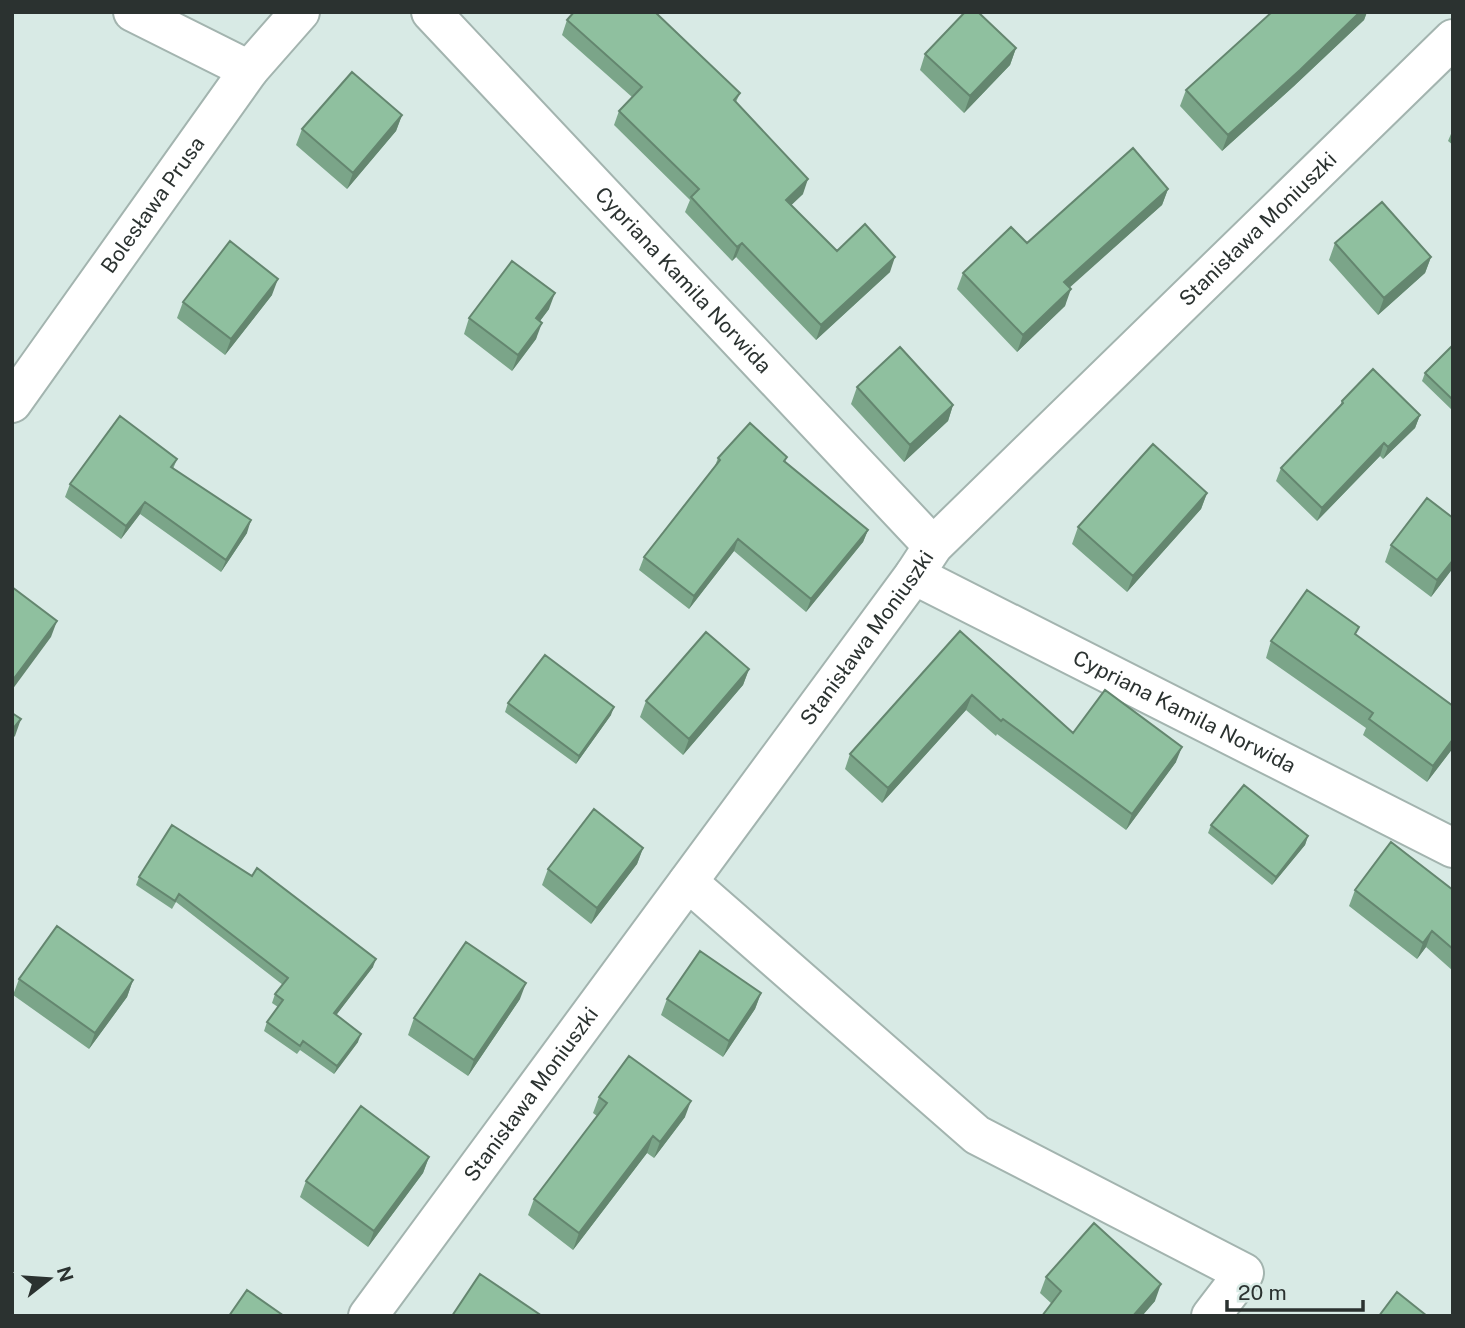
<svg xmlns="http://www.w3.org/2000/svg" width="1465" height="1328" font-family="'Public Sans',sans-serif">
  <style>
    .lines { fill: none; stroke-linecap: round; stroke-linejoin: round }
    .minor-casing { stroke: #a3b4af; stroke-width: 42 }
    .minor { stroke: #fff; stroke-width: 38 }
    .wall { fill: #7ba589 }
    .shaded-wall { fill: #64866f }
    .building { fill: #8fc09f; stroke: #64866f; stroke-width: 2 }
    .labels { text-anchor: middle; stroke-width: 5; stroke-linejoin: round; paint-order: stroke }
    .street-label { font-size: 21px; fill: #2b3230; stroke: #d8eae5 }
  </style>
  <rect width="100%" height="100%" fill="#d8eae5"/>
  <g class="lines">
    <g class="minor-casing">
      <g id="minor">
        <path d="M 133,12 L 249,70"/>
        <path id="s1" d="M 431,12 L 933,546"/>
        <path id="s2" d="M 12,403 L 249,70 L 300,12"/>
        <path id="s3" d="M 914,575 L 1453,848"/>
        <path d="M 688,882 L 977,1135 L 1244,1273 L 1211,1316"/>
        <path id="s4" d="M 368,1316 L 914,575 L 933,546 L 1453,39"/>
      </g>
    </g>
    <use href="#minor" class="minor"/>
  </g>
  <path class="wall" d="M 1272,12 L 1367,12 L 1364,20 L 1294,86 L 1222,151 L 1180,106 L 1186,90 Z
    M 567,20 L 740,93 L 736,102 L 803,194 L 791,205 L 837,251 L 890,272 L 816,340 L 736,257 L 732,261 L 685,212 L 690,200 L 614,125 L 619,111 L 632,97 L 562,35 Z
    M 1016,48 L 1010,65 L 964,113 L 920,70 L 925,54 Z
    M 402,115 L 396,131 L 347,189 L 296,145 L 302,129 Z
    M 1453,129 L 1453,145 L 1448,141 Z
    M 1168,189 L 1162,205 L 1069,287 L 1065,306 L 1017,352 L 957,289 L 963,273 L 1027,243 Z
    M 1335,243 L 1431,257 L 1425,273 L 1378,315 L 1329,260 Z
    M 272,295 L 225,355 L 177,318 L 183,302 Z
    M 549,309 L 540,321 L 536,339 L 512,371 L 464,334 L 469,318 Z
    M 1453,345 L 1453,411 L 1422,381 L 1425,373 Z
    M 857,387 L 953,405 L 948,421 L 904,462 L 851,404 Z
    M 1342,401 L 1420,415 L 1415,428 L 1383,459 L 1380,456 L 1317,521 L 1276,481 L 1281,468 L 1340,406 Z
    M 787,457 L 785,462 L 868,530 L 863,542 L 806,612 L 734,551 L 689,609 L 639,570 L 644,557 L 715,466 L 718,458 Z
    M 177,459 L 173,469 L 247,533 L 221,572 L 140,514 L 121,539 L 65,497 L 70,484 Z
    M 1207,493 L 1201,509 L 1127,592 L 1072,544 L 1078,527 Z
    M 1391,545 L 1453,568 L 1431,597 L 1385,562 Z
    M 960,631 L 1073,733 L 1176,762 L 1126,830 L 997,734 L 996,736 L 966,710 L 882,803 L 845,769 L 850,754 Z
    M 1356,635 L 1453,706 L 1453,748 L 1427,782 L 1363,735 L 1366,728 L 1266,658 L 1271,641 Z
    M 749,669 L 743,685 L 683,755 L 640,717 L 646,701 Z
    M 508,703 L 611,715 L 576,764 L 505,712 Z
    M 1211,825 L 1308,836 L 1305,845 L 1272,885 L 1208,833 Z
    M 643,848 L 637,864 L 591,924 L 542,885 L 548,869 Z
    M 139,877 L 373,967 L 336,1015 L 358,1042 L 334,1074 L 300,1050 L 297,1054 L 264,1031 L 267,1022 L 278,1007 L 272,1003 L 275,994 L 283,985 L 176,902 L 172,909 L 136,885 Z
    M 1355,890 L 1453,890 L 1453,971 L 1426,947 L 1417,959 L 1349,906 Z
    M 19,979 L 133,980 L 127,997 L 89,1049 L 13,995 Z
    M 761,993 L 755,1009 L 723,1057 L 661,1015 L 667,999 Z
    M 520,999 L 468,1076 L 408,1035 L 414,1018 Z
    M 599,1097 L 685,1117 L 654,1158 L 647,1153 L 573,1250 L 528,1215 L 534,1199 L 597,1116 L 593,1113 Z
    M 429,1157 L 423,1173 L 368,1247 L 300,1197 L 306,1181 Z
    M 1046,1277 L 1155,1301 L 1142,1316 L 1042,1316 L 1052,1304 L 1040,1293 Z"/>
  <path class="shaded-wall" d="M 1360,12 L 1367,12 L 1364,20 L 1294,86 L 1222,151 L 1228,135 Z
    M 1016,48 L 1010,65 L 964,113 L 970,96 Z
    M 402,115 L 396,131 L 347,189 L 353,173 Z
    M 808,179 L 803,194 L 781,215 L 786,200 Z
    M 1168,189 L 1162,205 L 1058,298 L 1064,282 Z
    M 742,243 L 736,257 L 732,261 L 737,247 Z
    M 895,257 L 890,272 L 816,340 L 821,325 Z
    M 1431,257 L 1425,273 L 1378,315 L 1384,298 Z
    M 278,279 L 272,295 L 225,355 L 231,339 Z
    M 1071,289 L 1065,306 L 1017,352 L 1023,335 Z
    M 555,293 L 549,309 L 530,334 L 536,318 Z
    M 542,323 L 536,339 L 512,371 L 518,355 Z
    M 953,405 L 948,421 L 904,462 L 910,445 Z
    M 1420,415 L 1415,428 L 1383,459 L 1388,447 Z
    M 1384,443 L 1380,456 L 1317,521 L 1322,508 Z
    M 1207,493 L 1201,509 L 1127,592 L 1133,576 Z
    M 145,502 L 140,514 L 121,539 L 126,526 Z
    M 251,520 L 247,533 L 221,572 L 226,560 Z
    M 868,530 L 863,542 L 806,612 L 811,599 Z
    M 738,539 L 734,551 L 689,609 L 694,596 Z
    M 1453,560 L 1453,568 L 1431,597 L 1437,580 Z
    M 57,621 L 51,637 L 12,690 L 12,681 Z
    M 749,669 L 743,685 L 683,755 L 689,739 Z
    M 972,695 L 966,710 L 882,803 L 888,788 Z
    M 614,707 L 611,715 L 576,764 L 579,756 Z
    M 21,719 L 15,736 L 12,739 L 12,730 Z
    M 1453,739 L 1453,748 L 1427,782 L 1433,766 Z
    M 1182,747 L 1176,762 L 1126,830 L 1132,814 Z
    M 1308,836 L 1305,845 L 1272,885 L 1276,877 Z
    M 643,848 L 637,864 L 591,924 L 597,908 Z
    M 1432,931 L 1426,947 L 1417,959 L 1423,943 Z
    M 376,959 L 373,967 L 331,1022 L 334,1013 Z
    M 133,980 L 127,997 L 89,1049 L 95,1033 Z
    M 526,983 L 520,999 L 468,1076 L 474,1060 Z
    M 761,993 L 755,1009 L 723,1057 L 729,1041 Z
    M 361,1034 L 358,1042 L 334,1074 L 337,1066 Z
    M 691,1101 L 685,1117 L 654,1158 L 660,1142 Z
    M 653,1136 L 647,1153 L 573,1250 L 579,1233 Z
    M 429,1157 L 423,1173 L 368,1247 L 374,1231 Z
    M 1161,1284 L 1155,1301 L 1142,1316 L 1133,1316 Z"/>
  <path class="building" d="M 574,12 L 655,12 L 740,93 L 734,100 L 808,179 L 786,200 L 837,251 L 865,224 L 895,257 L 821,325 L 742,243 L 737,247 L 691,197 L 699,189 L 619,111 L 642,87 L 567,20 Z
    M 965,12 L 978,12 L 1016,48 L 970,96 L 925,54 Z
    M 1272,12 L 1360,12 L 1300,70 L 1228,135 L 1186,90 Z
    M 352,72 L 402,115 L 353,173 L 302,129 Z
    M 1133,148 L 1168,189 L 1064,282 L 1071,289 L 1023,335 L 963,273 L 1011,227 L 1027,243 Z
    M 1382,202 L 1431,257 L 1384,298 L 1335,243 Z
    M 230,241 L 278,279 L 231,339 L 183,302 Z
    M 512,261 L 555,293 L 536,318 L 542,323 L 518,355 L 469,318 Z
    M 1453,345 L 1453,400 L 1425,373 Z
    M 900,347 L 953,405 L 910,445 L 857,387 Z
    M 1373,369 L 1420,415 L 1388,447 L 1384,443 L 1322,508 L 1281,468 L 1343,403 L 1342,401 Z
    M 120,416 L 177,459 L 171,467 L 251,520 L 226,560 L 145,502 L 126,526 L 70,484 Z
    M 750,423 L 787,457 L 784,461 L 868,530 L 811,599 L 738,539 L 694,596 L 644,557 L 720,460 L 718,458 Z
    M 1153,444 L 1207,493 L 1133,576 L 1078,527 Z
    M 1427,498 L 1453,518 L 1453,560 L 1437,580 L 1391,545 Z
    M 12,587 L 57,621 L 12,681 Z
    M 1307,590 L 1359,627 L 1355,634 L 1453,706 L 1453,739 L 1433,766 L 1369,719 L 1373,713 L 1271,641 Z
    M 960,631 L 1073,733 L 1105,690 L 1182,747 L 1132,814 L 1003,719 L 1001,721 L 972,695 L 888,788 L 850,754 Z
    M 706,632 L 749,669 L 689,739 L 646,701 Z
    M 545,655 L 614,707 L 579,756 L 508,703 Z
    M 12,713 L 21,719 L 12,730 Z
    M 1244,785 L 1308,836 L 1276,877 L 1211,825 Z
    M 594,809 L 643,848 L 597,908 L 548,869 Z
    M 172,825 L 252,876 L 257,868 L 376,959 L 334,1013 L 361,1034 L 337,1066 L 303,1041 L 300,1046 L 267,1022 L 283,1000 L 275,994 L 288,978 L 179,894 L 175,901 L 139,877 Z
    M 1391,842 L 1453,890 L 1453,949 L 1432,931 L 1423,943 L 1355,890 Z
    M 57,926 L 133,980 L 95,1033 L 19,979 Z
    M 466,942 L 526,983 L 474,1060 L 414,1018 Z
    M 700,951 L 761,993 L 729,1041 L 667,999 Z
    M 629,1056 L 691,1101 L 660,1142 L 653,1136 L 579,1233 L 534,1199 L 607,1103 L 599,1097 Z
    M 361,1106 L 429,1157 L 374,1231 L 306,1181 Z
    M 1094,1223 L 1161,1284 L 1133,1316 L 1042,1316 L 1061,1291 L 1046,1277 Z
    M 480,1274 L 542,1316 L 452,1316 Z
    M 247,1290 L 284,1316 L 229,1316 Z
    M 1397,1292 L 1427,1316 L 1379,1316 Z"/>
  <g class="labels">
    <g class="street-label">
      <text dy="7" stroke="none"><textPath href="#s2" startOffset="243">Bolesława Prusa</textPath></text>
      <text dy="7" stroke="none"><textPath href="#s4" startOffset="1409">Stanisława Moniuszki</textPath></text>
      <text dy="7" stroke="none"><textPath href="#s1" startOffset="368">Cypriana Kamila Norwida</textPath></text>
      <text dy="7" stroke="none"><textPath href="#s4" startOffset="842">Stanisława Moniuszki</textPath></text>
      <text dy="7" stroke="none"><textPath href="#s3" startOffset="303">Cypriana Kamila Norwida</textPath></text>
      <text dy="7" stroke="none"><textPath href="#s4" startOffset="275">Stanisława Moniuszki</textPath></text>
    </g>
  </g>
  <rect width="1465" height="1328" fill="none" stroke="#2b3230" stroke-width="28"/>
  <g transform="translate(49 1279) rotate(73)" stroke="#d8eae5" stroke-width="5" paint-order="stroke">
  <path d="M0-5L12 26L0 18L-12 26Z" fill="#2b3230"/>
  <text y="-10" font-size="19" font-weight="bold" text-anchor="middle" fill="#2b3230">N</text>
  </g>
  <path d="M1227 1300v10h136v-10" fill="none" stroke="#2b3230" stroke-width="3.5"/>
  <text x="1238" y="1300" font-size="21" fill="#2b3230" stroke="#d8eae5" stroke-width="5" paint-order="stroke">20 m</text>
</svg>
